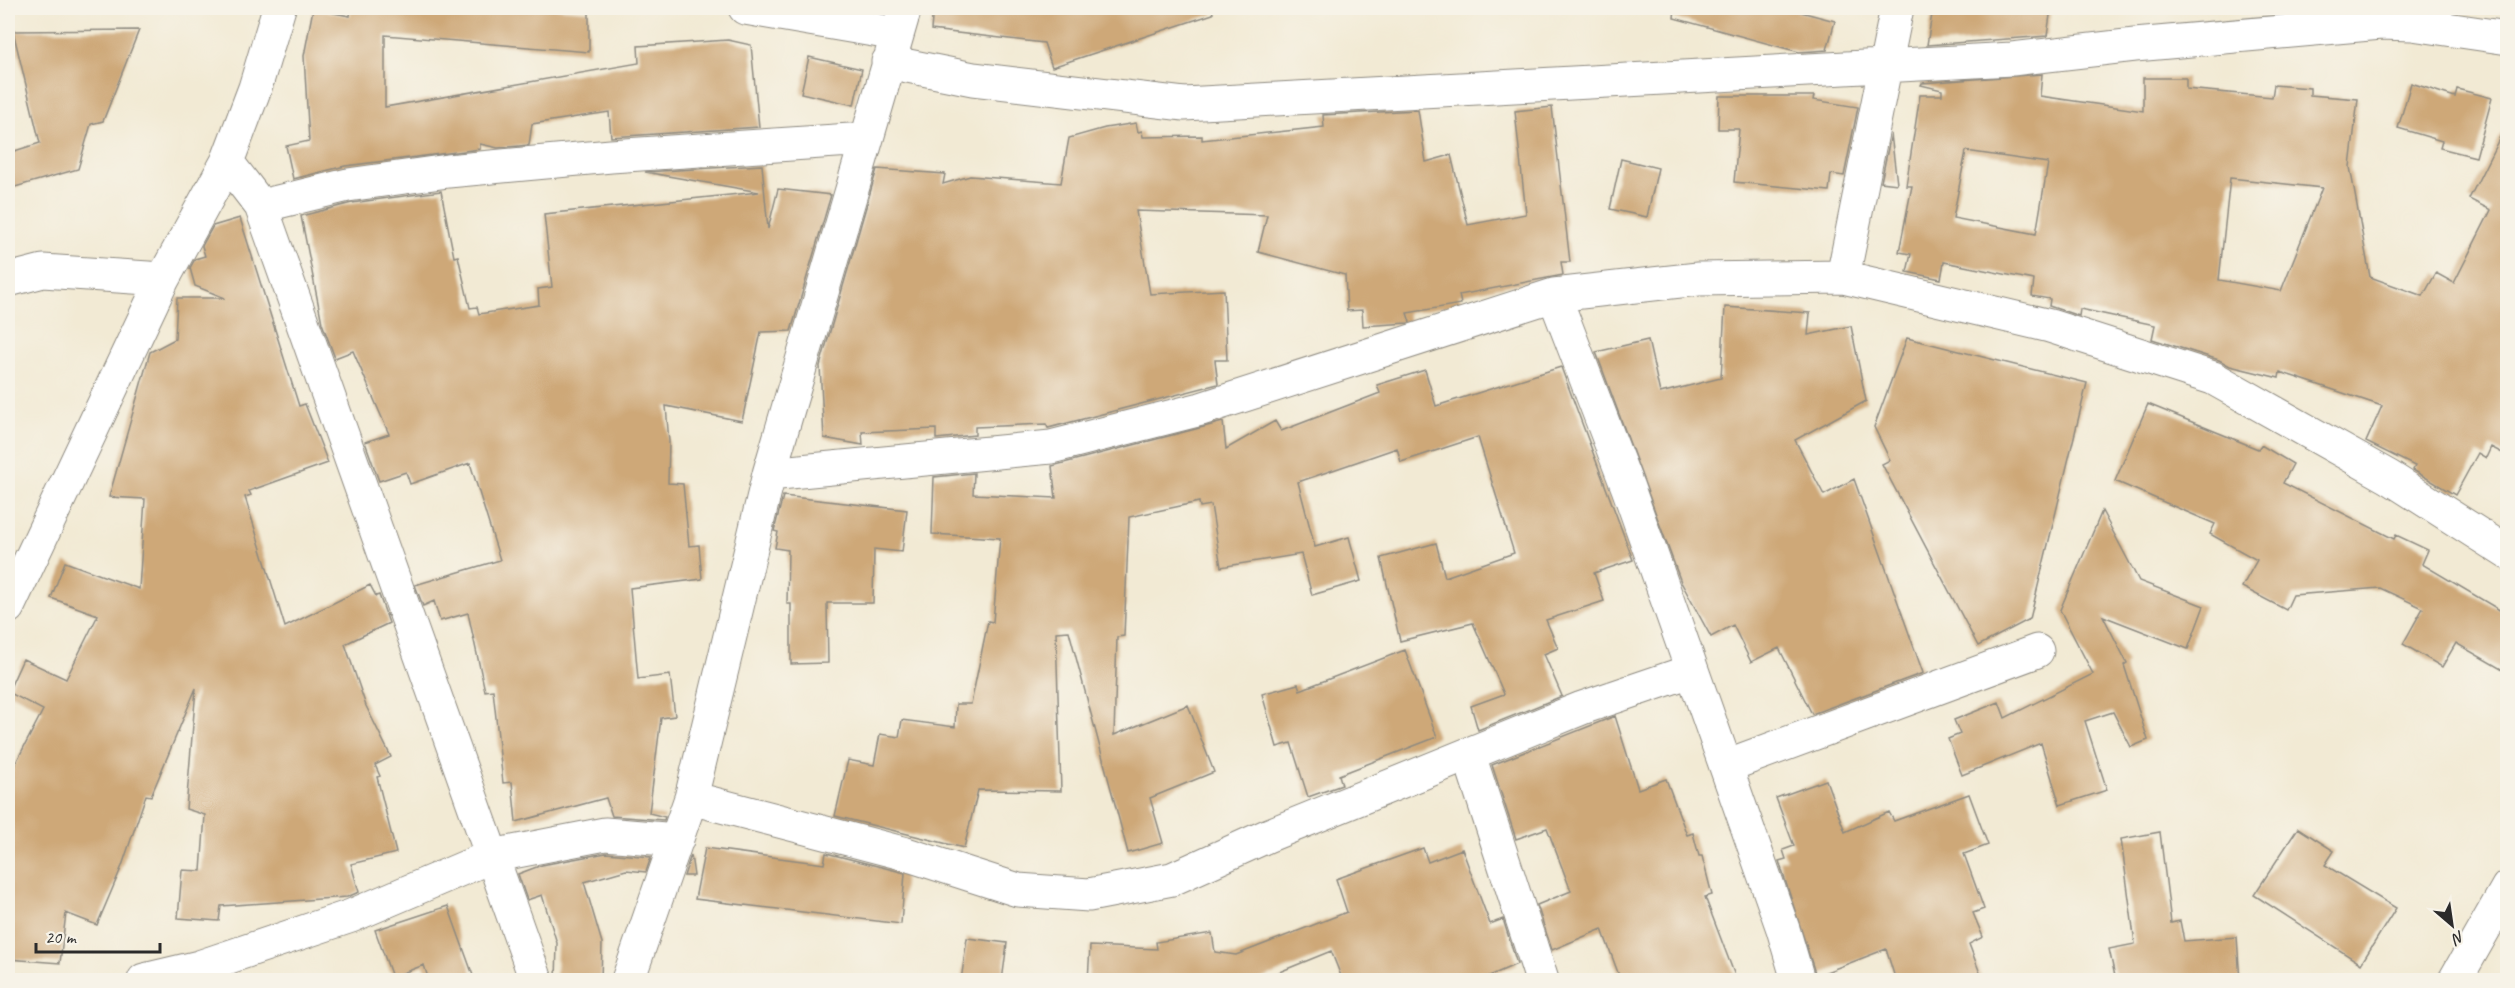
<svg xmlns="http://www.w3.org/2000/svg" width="2515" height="988" font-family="Caveat,sans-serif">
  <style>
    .building { fill: #cea878; fill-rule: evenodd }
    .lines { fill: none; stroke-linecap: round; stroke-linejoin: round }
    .minor-casing { stroke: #8e8a80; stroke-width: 35 }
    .major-casing { stroke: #8e8a80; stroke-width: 35 }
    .minor { stroke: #fff; stroke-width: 33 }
    .major { stroke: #fff; stroke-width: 33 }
  </style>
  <rect width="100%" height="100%" fill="#f7f3e8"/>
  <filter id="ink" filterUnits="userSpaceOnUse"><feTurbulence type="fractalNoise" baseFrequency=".0167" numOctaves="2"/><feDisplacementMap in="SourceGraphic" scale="12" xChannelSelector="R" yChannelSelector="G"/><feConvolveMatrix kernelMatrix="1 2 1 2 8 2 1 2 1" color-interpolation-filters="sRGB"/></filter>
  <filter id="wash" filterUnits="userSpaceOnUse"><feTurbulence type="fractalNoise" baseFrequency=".008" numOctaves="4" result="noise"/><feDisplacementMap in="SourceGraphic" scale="24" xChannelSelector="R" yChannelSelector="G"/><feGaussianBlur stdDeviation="1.35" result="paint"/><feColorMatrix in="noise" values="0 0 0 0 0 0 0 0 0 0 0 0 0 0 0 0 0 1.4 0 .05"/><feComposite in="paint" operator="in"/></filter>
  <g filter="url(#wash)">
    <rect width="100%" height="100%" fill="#f2ead4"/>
    <g id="blocks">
      <path class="building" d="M 351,8 L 552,8 L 589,11 L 589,52 L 385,35 L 385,107 L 639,63 L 638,46 L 728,40 L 751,45 L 759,127 L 611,137 L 609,112 L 532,124 L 529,145 L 498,148 L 480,144 L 480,149 L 345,166 L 293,179 L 286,146 L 309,141 L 304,56 L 313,9 L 350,16 Z
        M 933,8 L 1212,8 L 1213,14 L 1052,67 L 1044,43 L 931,30 Z
        M 1675,8 L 1786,8 L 1835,21 L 1827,50 L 1799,52 L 1674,18 Z
        M 1933,8 L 2051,8 L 2047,36 L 1927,45 Z
        M 139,30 L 103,121 L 91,124 L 78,169 L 8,189 L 8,153 L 40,143 L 13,31 Z
        M 809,57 L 862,69 L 854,105 L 801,93 Z
        M 2042,74 L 2040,96 L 2143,111 L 2143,78 L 2186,78 L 2186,89 L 2272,97 L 2274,85 L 2310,88 L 2310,95 L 2358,99 L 2350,167 L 2370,277 L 2423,296 L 2436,273 L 2454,283 L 2491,210 L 2469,199 L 2508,121 L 2508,456 L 2491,447 L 2486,458 L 2478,453 L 2455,495 L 2413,470 L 2415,466 L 2366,442 L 2382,406 L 2280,372 L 2279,378 L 2230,366 L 2219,360 L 2152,339 L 2155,325 L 2080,309 L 2079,316 L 2049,306 L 2050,299 L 2032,296 L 2034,280 L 1944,262 L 1941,279 L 1907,272 L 1911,254 L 1899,252 L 1912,186 L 1906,186 L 1920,95 L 1942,95 L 1942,90 L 1921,85 L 1922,83 ZM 1966,151 L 2048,163 L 2036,234 L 1953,218 ZM 2230,178 L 2322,188 L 2281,291 L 2219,280 Z
        M 2411,83 L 2455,97 L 2457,89 L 2492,98 L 2476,157 L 2440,148 L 2442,141 L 2398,128 Z
        M 1719,96 L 1814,96 L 1813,100 L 1858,107 L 1844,176 L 1831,174 L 1829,191 L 1734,182 L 1739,129 L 1718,129 Z
        M 1552,107 L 1570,262 L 1561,262 L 1563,275 L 1459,295 L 1461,304 L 1407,313 L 1410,322 L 1408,323 L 1363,326 L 1362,310 L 1347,311 L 1345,275 L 1258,252 L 1267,215 L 1136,211 L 1150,294 L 1224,290 L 1227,360 L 1215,360 L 1218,384 L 1048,428 L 1046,424 L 975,427 L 975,435 L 936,439 L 936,429 L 862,432 L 863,445 L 824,438 L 820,366 L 877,169 L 945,174 L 943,184 L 970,176 L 1061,183 L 1069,138 L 1105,128 L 1136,123 L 1138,132 L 1142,131 L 1143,137 L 1202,136 L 1202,140 L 1324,127 L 1323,115 L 1418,110 L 1426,162 L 1451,155 L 1468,225 L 1526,214 L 1515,111 Z
        M 1891,134 L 1897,184 L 1881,182 Z
        M 1621,159 L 1658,168 L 1647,217 L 1610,209 Z
        M 762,165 L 768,229 L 778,189 L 831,195 L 791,331 L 761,332 L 742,421 L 666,406 L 669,442 L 668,483 L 683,484 L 689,546 L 699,545 L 702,579 L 630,588 L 638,679 L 670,675 L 675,716 L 661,718 L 649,813 L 665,817 L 664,820 L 612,816 L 606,798 L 516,822 L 512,782 L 503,783 L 493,690 L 485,691 L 468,613 L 440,621 L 434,601 L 423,606 L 415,585 L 500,560 L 470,463 L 410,484 L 406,472 L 379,481 L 365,442 L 389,434 L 353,351 L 335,358 L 322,323 L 301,216 L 352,203 L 441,191 L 454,257 L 458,256 L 470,308 L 477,307 L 479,314 L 539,305 L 538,289 L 552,287 L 544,214 L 759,192 L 645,172 Z
        M 240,218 L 299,406 L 305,404 L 328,463 L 249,491 L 251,495 L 245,497 L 285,627 L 370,585 L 376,596 L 379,595 L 389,623 L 345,644 L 366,706 L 391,757 L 375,765 L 380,776 L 377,777 L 396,853 L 351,864 L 359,892 L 347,897 L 221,906 L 219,921 L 178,918 L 182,870 L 201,871 L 205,815 L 186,809 L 196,688 L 151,796 L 146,795 L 122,866 L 97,925 L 66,913 L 60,963 L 8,959 L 8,778 L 43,710 L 8,692 L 23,659 L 66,679 L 98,615 L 51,598 L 65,562 L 139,589 L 145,499 L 109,497 L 150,352 L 175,339 L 177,298 L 225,298 L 195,286 L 190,268 L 195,259 L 205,256 L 202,246 L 213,226 Z
        M 1725,307 L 1810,313 L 1808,335 L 1851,326 L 1866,401 L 1795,440 L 1824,495 L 1854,479 L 1923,673 L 1812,714 L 1779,648 L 1751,662 L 1733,625 L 1711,637 L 1681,582 L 1596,352 L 1648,340 L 1660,393 L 1721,378 Z
        M 1907,338 L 2087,383 L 2030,619 L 1978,646 L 1882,464 L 1890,460 L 1874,427 Z
        M 1561,367 L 1633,560 L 1594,573 L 1604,601 L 1546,620 L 1558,648 L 1544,654 L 1562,696 L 1478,730 L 1471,706 L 1504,694 L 1473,623 L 1400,641 L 1381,558 L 1436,543 L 1445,577 L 1514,553 L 1478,437 L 1401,462 L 1397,448 L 1298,482 L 1315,547 L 1349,537 L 1361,581 L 1312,595 L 1301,554 L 1221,567 L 1211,505 L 1200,507 L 1199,502 L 1129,517 L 1124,636 L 1117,637 L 1114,735 L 1188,705 L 1214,772 L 1150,798 L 1163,843 L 1128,853 L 1069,631 L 1056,632 L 1061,791 L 978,790 L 964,848 L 835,816 L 848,760 L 874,765 L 880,734 L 899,737 L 902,720 L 955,727 L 956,704 L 971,704 L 988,621 L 993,622 L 1000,538 L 932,534 L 934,477 L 974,473 L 973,494 L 1056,498 L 1052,466 L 1223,422 L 1226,449 L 1275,421 L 1281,431 L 1380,393 L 1377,385 L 1425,370 L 1436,406 Z
        M 2148,404 L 2258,449 L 2261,445 L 2293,464 L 2283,483 L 2394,539 L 2396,535 L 2428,550 L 2422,564 L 2508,615 L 2508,673 L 2456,643 L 2442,667 L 2403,644 L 2423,608 L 2380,588 L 2293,595 L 2286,610 L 2242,587 L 2257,560 L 2210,534 L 2215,524 L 2115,481 Z
        M 783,496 L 907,510 L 902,552 L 874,549 L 873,603 L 827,603 L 828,663 L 791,664 L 791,604 L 787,604 L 788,550 L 775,548 L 778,532 L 774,531 Z
        M 2102,511 L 2139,581 L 2204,606 L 2188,649 L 2103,616 L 2127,663 L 2124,665 L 2148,740 L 2131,747 L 2113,712 L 2085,721 L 2107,790 L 2060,805 L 2041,743 L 1962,775 L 1948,739 L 1960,734 L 1954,720 L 1999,702 L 2005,718 L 2093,674 L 2060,610 Z
        M 1405,650 L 1437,737 L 1339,775 L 1342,785 L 1308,797 L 1291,743 L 1277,747 L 1262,694 L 1298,684 L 1300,690 Z
        M 1615,716 L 1638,789 L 1666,779 L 1687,835 L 1693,833 L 1699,856 L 1702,856 L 1712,895 L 1705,897 L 1737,981 L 1621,981 L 1602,929 L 1552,950 L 1537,905 L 1571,891 L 1547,828 L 1516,839 L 1492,765 Z
        M 1826,780 L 1845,832 L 1889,812 L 1894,821 L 1969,794 L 1988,845 L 1964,854 L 1984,909 L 1973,913 L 1983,937 L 1969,944 L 1983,981 L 1896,981 L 1886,949 L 1816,976 L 1779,861 L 1786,859 L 1783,850 L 1794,846 L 1776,798 Z
        M 2298,828 L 2334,851 L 2325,865 L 2396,908 L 2361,964 L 2254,895 Z
        M 2160,832 L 2171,923 L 2180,921 L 2184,941 L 2237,937 L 2240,981 L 2116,981 L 2109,949 L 2135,944 L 2121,839 Z
        M 705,848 L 824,864 L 826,853 L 905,873 L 901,924 L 695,899 Z
        M 1423,848 L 1428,862 L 1462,849 L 1490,924 L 1503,919 L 1517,964 L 1478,981 L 1343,981 L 1331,951 L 1257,981 L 1088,981 L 1090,946 L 1157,949 L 1156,942 L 1212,933 L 1215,952 L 1236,955 L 1347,912 L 1336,879 Z
        M 606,853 L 651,857 L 646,872 L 626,870 L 584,882 L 602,943 L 601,981 L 556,981 L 557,943 L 542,895 L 527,900 L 518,874 L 542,865 Z
        M 691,855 L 694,876 L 684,876 Z
        M 448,906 L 475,981 L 429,981 L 424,965 L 392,977 L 375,930 Z
        M 967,938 L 1007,943 L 1002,981 L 961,981 Z"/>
    </g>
  </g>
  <g filter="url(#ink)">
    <use href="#blocks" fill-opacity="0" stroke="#8e8a80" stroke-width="1.5"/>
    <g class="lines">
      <g class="minor-casing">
        <path id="minor" d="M 745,8 L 897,34
          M 888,62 L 973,79 L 1184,104 L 2012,59 L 2135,45 L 2381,23 L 2412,24 L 2508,38
          M 227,162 L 261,206 L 536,980
          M 261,206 L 348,185 L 448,171 L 611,156 L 866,139
          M 1843,277 L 1897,8
          M 8,280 L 43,271 L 163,279
          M 1554,295 L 1628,488 L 1783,929 L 1798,980
          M 769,474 L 1051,447 L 1201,409 L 1554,295 L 1698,279 L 1843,277 L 2050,326 L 2213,378 L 2389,477 L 2508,553
          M 8,607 L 163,279 L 227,162 L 255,88 L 279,8
          M 1469,755 L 1542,980
          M 1726,766 L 2037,651
          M 691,798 L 906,854 L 1018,890 L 1089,895 L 1172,879 L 1267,836 L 1582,708 L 1691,671
          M 144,980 L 199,967 L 351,916 L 492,856 L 605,834 L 677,840
          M 628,980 L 691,798 L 769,474 L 905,8"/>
      </g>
      <g class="major-casing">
        <path id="major" d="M 2455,980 L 2508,887"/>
      </g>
      <use href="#minor" class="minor"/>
      <use href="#major" class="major"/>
    </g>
  </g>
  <rect width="2515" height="988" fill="none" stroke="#f7f3e8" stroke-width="30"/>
  <g transform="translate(2452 925) rotate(151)" stroke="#f7f3e8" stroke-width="4.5" paint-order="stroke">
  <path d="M0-4.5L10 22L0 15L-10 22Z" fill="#2b2b2b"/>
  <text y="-9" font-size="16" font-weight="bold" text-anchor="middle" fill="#2b2b2b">N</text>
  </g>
  <path d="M36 943v9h124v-9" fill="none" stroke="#2b2b2b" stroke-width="3"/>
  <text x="45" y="943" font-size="18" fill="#2b2b2b" stroke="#f7f3e8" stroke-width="4.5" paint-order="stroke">20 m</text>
</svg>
